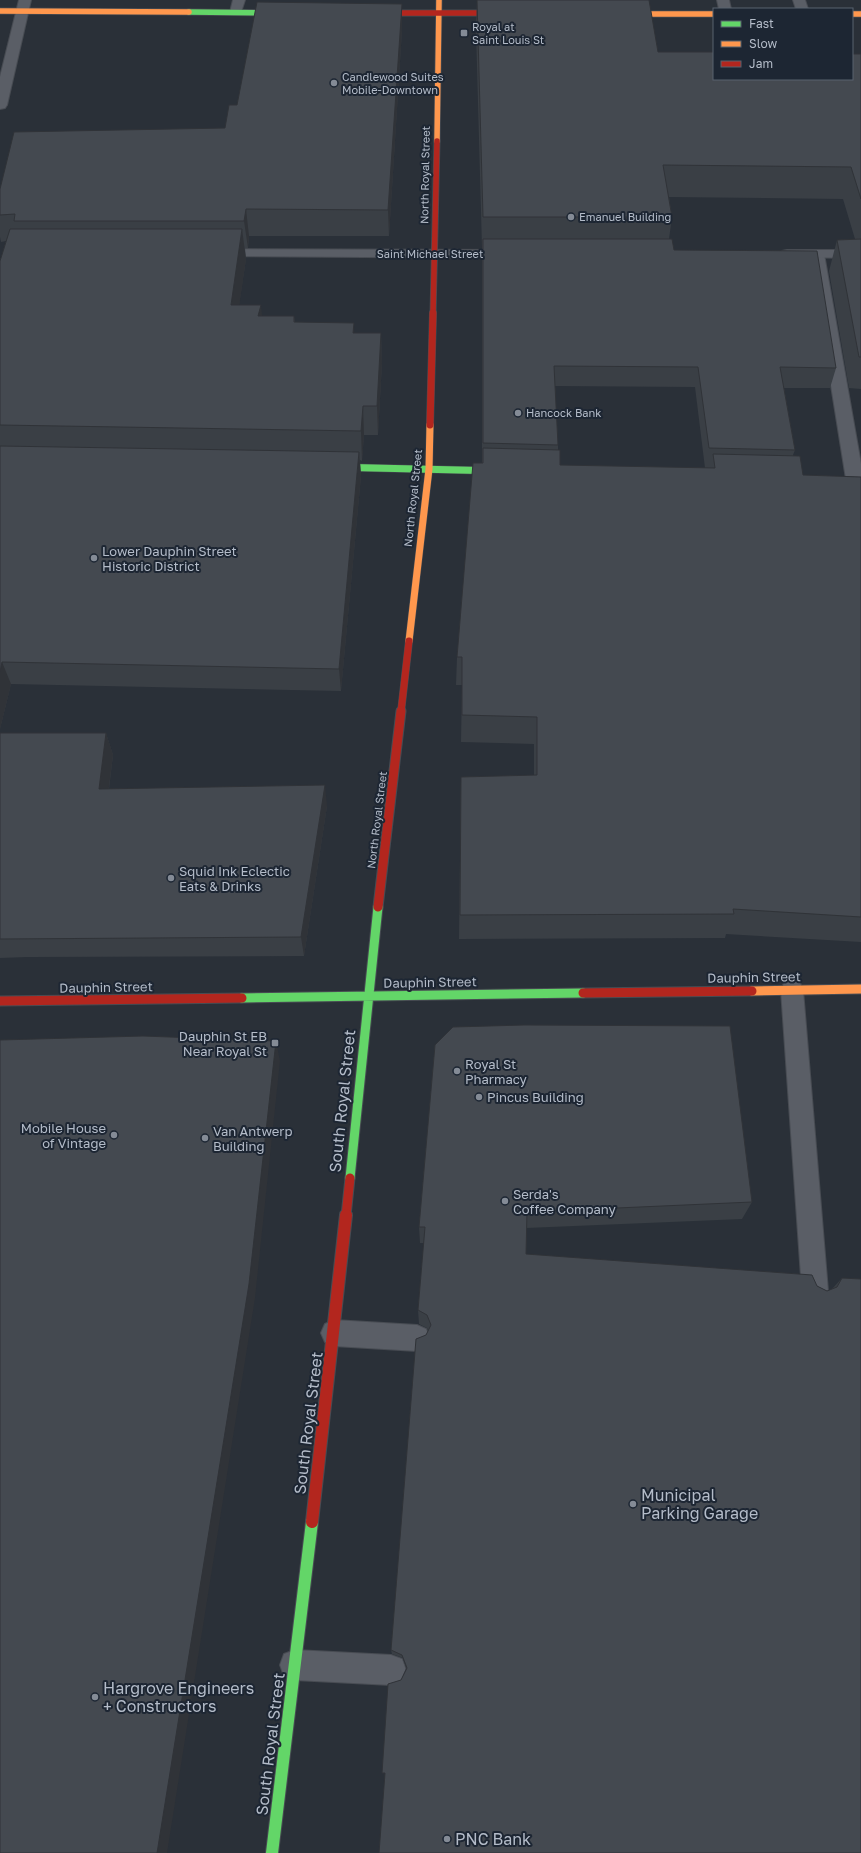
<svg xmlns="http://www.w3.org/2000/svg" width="861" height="1853" font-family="'Golos Text',sans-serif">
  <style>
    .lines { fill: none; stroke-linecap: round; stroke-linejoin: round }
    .lane-casing { stroke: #484c53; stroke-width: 2 }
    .street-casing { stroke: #484c53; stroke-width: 2 }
    .fast-far3-casing { stroke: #484c53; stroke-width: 7 }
    .fast-far2-casing { stroke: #484c53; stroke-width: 8 }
    .fast-far1-casing { stroke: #484c53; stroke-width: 11 }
    .fast-casing { stroke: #484c53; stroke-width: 14 }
    .slow-far2-casing { stroke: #484c53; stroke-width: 7 }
    .slow-far1-casing { stroke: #484c53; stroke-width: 8 }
    .slow-casing { stroke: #484c53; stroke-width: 11 }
    .jam-far3-casing { stroke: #484c53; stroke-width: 7 }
    .jam-far2-casing { stroke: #484c53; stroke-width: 8 }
    .jam-far1-casing { stroke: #484c53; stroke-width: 11 }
    .jam-casing { stroke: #484c53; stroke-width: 14 }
    .lane { fill: #5a5e66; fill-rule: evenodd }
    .street { fill: #5a5e66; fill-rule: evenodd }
    .fast-far3 { stroke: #63d668; stroke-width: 5.5 }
    .fast-far2 { stroke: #63d668; stroke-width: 7 }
    .fast-far1 { stroke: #63d668; stroke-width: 9 }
    .fast { stroke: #63d668; stroke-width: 12 }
    .slow-far2 { stroke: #ff974d; stroke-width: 5.5 }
    .slow-far1 { stroke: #ff974d; stroke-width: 7 }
    .slow { stroke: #ff974d; stroke-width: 9 }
    .jam-far3 { stroke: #b3261e; stroke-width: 5.5 }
    .jam-far2 { stroke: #b3261e; stroke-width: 7 }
    .jam-far1 { stroke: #b3261e; stroke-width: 9 }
    .jam { stroke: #b3261e; stroke-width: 12 }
    .wall { fill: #3a3f45; fill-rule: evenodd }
    .shaded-wall { fill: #303338 }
    .building { fill: #444950; stroke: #303338 }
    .poi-dot { fill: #848b96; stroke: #1d2633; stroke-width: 1.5 }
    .labels { text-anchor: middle; stroke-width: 4; stroke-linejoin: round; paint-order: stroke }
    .far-poi-label { font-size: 11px; fill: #b4bcc9; stroke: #1d2633; text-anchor: start }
    .far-street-label { font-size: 11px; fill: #b4bcc9; stroke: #1d2633 }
    .poi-label { font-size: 13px; fill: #b4bcc9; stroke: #1d2633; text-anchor: start }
    .street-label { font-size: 13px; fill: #b4bcc9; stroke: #1d2633 }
    .near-street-label { font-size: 16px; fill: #b4bcc9; stroke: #1d2633 }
    .near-poi-label { font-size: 16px; fill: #b4bcc9; stroke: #1d2633; text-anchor: start }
  </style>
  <rect width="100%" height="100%" fill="#2a3038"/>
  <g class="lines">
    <g class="lane-casing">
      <path id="lane" d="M 233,0 L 245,0 L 240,15 L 232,15 L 230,12 Z
        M 717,0 L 729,0 L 731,9 L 719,9 Z
        M 793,0 L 805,0 L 808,9 L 796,9 Z
        M 817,250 L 822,251 L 824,254 L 861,464 L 861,483 L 855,485 L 849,483 L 846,479 L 810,254 L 812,251 Z
        M 792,980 L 800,983 L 803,990 L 828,1291 L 824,1300 L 815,1304 L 806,1300 L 802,1291 L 781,990 L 784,983 Z
        M 334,1320 L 417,1325 L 426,1329 L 430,1338 L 426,1347 L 417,1351 L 334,1346 L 325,1342 L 321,1333 L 325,1324 Z
        M 295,1650 L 391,1655 L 402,1659 L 406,1670 L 402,1681 L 391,1685 L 295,1680 L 284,1676 L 280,1665 L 284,1654 Z"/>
    </g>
    <g class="street-casing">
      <path id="street" d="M 19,0 L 31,0 L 7,105 L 5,108 L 0,109 L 0,77 Z
        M 215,249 L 513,250 L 518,251 L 520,254 L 518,257 L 513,258 L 210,256 L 208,253 L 210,250 Z
        M 787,250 L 861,250 L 861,258 L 782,257 L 780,254 L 782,251 Z"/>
    </g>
    <g class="fast-far3-casing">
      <path id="fast-far3" d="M 189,12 L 285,13"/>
    </g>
    <g class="fast-far2-casing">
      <path id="fast-far2" d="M 330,467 L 502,471"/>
    </g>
    <g class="fast-far1-casing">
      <path id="fast-far1" d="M 242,998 L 583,993
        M 350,1178 L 378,907"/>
    </g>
    <g class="fast-casing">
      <path id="fast" d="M 272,1853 L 312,1522"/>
    </g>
    <g class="slow-far2-casing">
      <path id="slow-far2" d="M 0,11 L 189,12
        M 621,14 L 714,14
        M 852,14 L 861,14
        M 437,141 L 439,0"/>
    </g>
    <g class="slow-far1-casing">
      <path id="slow-far1" d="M 409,641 L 429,469 L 430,425"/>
    </g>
    <g class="slow-casing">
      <path id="slow" d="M 752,991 L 861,989"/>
    </g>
    <g class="jam-far3-casing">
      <path id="jam-far3" d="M 373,13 L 507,13
        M 433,314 L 437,141"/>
    </g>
    <g class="jam-far2-casing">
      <path id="jam-far2" d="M 430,425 L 433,313
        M 401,712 L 409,641"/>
    </g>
    <g class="jam-far1-casing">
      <path id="jam-far1" d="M 378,907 L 401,711
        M 583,993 L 752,991
        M 0,1001 L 242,998
        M 346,1216 L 350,1178"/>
    </g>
    <g class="jam-casing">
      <path id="jam" d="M 312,1522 L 346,1215"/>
    </g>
    <use href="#lane" class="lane"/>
    <use href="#street" class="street"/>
    <use href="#fast-far3" class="fast-far3"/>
    <use href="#fast-far2" class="fast-far2"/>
    <use href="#fast-far1" class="fast-far1"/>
    <use href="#fast" class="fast"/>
    <use href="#slow-far2" class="slow-far2"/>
    <use href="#slow-far1" class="slow-far1"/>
    <use href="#slow" class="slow"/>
    <use href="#jam-far3" class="jam-far3"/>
    <use href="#jam-far2" class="jam-far2"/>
    <use href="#jam-far1" class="jam-far1"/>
    <use href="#jam" class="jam"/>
  </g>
  <path class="wall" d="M 477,0 L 658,52 L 861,54 L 861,389 L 849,388 L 829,271 L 837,240 L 855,239 L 843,199 L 669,197 L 672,217 L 669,239 L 674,250 L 836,368 L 830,388 L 784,388 L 795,450 L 793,455 L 803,475 L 861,477 L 861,942 L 726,934 L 725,938 L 459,939 L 461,777 L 534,775 L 534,744 L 461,742 L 462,685 L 456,685 L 457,657 L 482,463 L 482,248 L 476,30 ZM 555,386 L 695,387 L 705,468 L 560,465 L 558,450 L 558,445 Z
    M 402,30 L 389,236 L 249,236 L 248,248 L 245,248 L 246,259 L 239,305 L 262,316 L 294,316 L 295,322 L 354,333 L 381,333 L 382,363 L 378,435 L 364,435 L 362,461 L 360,460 L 361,476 L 341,691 L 11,684 L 0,729 L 0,261 L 6,241 L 1,242 L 0,237 L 0,189 L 225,128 L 237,105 Z
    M 0,733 L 106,733 L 113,755 L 109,789 L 327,806 L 304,956 L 27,957 L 0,958 Z
    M 435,1045 L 752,1202 L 742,1219 L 526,1228 L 526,1254 L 817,1286 L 827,1291 L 832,1289 L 842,1278 L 861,1279 L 401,1680 L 406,1668 L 403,1658 L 392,1654 L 391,1650 L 426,1335 L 428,1331 L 427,1328 L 419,1324 L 418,1310 L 424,1243 L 420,1243 L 419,1227 Z"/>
  <path class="shaded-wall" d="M 402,4 L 402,30 L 389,236 L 388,210 Z
    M 246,209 L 249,236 L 248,248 L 244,221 Z
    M 242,229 L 246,259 L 235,335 L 231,305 Z
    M 261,305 L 264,335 L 258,316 Z
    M 354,323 L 355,353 L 353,333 Z
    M 381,333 L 382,363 L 378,435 L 377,406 Z
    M 363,406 L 364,435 L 362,461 L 361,431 Z
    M 359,452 L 361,476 L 341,691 L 339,669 Z
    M 2,662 L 11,684 L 0,729 L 0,672 Z
    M 106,733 L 113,755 L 106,810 L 99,789 Z
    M 325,785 L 327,806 L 304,956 L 301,937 Z
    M 276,1041 L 280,1061 L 255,1298 L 167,1853 L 157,1853 Z"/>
  <path class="building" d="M 477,0 L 649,0 L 658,52 L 714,52 L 714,79 L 852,79 L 852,54 L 861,54 L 861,199 L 851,167 L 663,165 L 672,217 L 483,217 Z
    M 257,2 L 402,4 L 388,210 L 246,209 L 244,221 L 14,221 L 15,214 L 0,215 L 0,189 L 14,132 L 225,128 L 229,105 L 237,105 Z
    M 10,229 L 242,229 L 231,305 L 261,305 L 258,316 L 294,316 L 294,322 L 354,323 L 353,333 L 381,333 L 377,406 L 363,406 L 361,431 L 0,425 L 0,261 Z
    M 483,239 L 672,239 L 674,250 L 817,251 L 836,368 L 780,367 L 795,450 L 709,448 L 698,367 L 554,366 L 558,445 L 483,443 Z
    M 861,239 L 861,357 L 859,357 L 837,240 Z
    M 0,446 L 359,452 L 339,669 L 2,662 L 0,672 Z
    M 483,448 L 560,450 L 560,465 L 715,468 L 713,454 L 800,456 L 803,475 L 861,477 L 861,917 L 733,909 L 734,914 L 460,915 L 461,777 L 537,775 L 537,717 L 462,715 L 462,657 L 457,657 L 473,463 L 483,463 Z
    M 0,733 L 106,733 L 99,789 L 325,785 L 301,937 L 0,939 Z
    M 524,1025 L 730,1026 L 752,1202 L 527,1212 L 526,1254 L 812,1275 L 817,1286 L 827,1291 L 837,1287 L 842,1278 L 861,1279 L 861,1853 L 379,1853 L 385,1773 L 382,1773 L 388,1684 L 401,1680 L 407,1668 L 402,1655 L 391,1650 L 416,1339 L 426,1335 L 431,1325 L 427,1315 L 418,1310 L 425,1227 L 419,1227 L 435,1045 L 453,1027 Z
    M 143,1036 L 276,1041 L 249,1284 L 157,1853 L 0,1853 L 0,1040 Z"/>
  <g class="poi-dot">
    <rect x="460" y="29" width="8" height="8" rx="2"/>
    <circle cx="334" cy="83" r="4"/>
    <circle cx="571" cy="217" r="4"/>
    <circle cx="518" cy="413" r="4"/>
    <circle cx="94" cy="558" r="4"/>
    <circle cx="171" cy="878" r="4"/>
    <rect x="271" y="1039" width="8" height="8" rx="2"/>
    <circle cx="457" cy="1071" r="4"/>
    <circle cx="479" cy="1097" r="4"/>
    <circle cx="114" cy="1135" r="4"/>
    <circle cx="205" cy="1138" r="4"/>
    <circle cx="505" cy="1201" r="4"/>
    <circle cx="633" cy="1504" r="4"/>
    <circle cx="95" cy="1697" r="4"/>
    <circle cx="447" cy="1839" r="4"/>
  </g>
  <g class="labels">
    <g class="far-poi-label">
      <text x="472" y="31">Royal at<tspan x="472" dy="13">Saint Louis St</tspan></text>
      <text x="342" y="81">Candlewood Suites<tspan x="342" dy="13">Mobile-Downtown</tspan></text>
      <text x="579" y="221">Emanuel Building</text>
      <text x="526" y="417">Hancock Bank</text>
    </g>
    <g class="far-street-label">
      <text transform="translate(425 175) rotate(-89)" y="4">North Royal Street</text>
      <text x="430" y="258">Saint Michael Street</text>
      <text transform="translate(413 498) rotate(-84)" y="4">North Royal Street</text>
      <text transform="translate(377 820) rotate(-83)" y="4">North Royal Street</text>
    </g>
    <g class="poi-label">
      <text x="102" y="556">Lower Dauphin Street<tspan x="102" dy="15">Historic District</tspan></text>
      <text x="179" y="876">Squid Ink Eclectic<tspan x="179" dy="15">Eats &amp; Drinks</tspan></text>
      <text x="267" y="1041" text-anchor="end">Dauphin St EB<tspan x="267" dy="15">Near Royal St</tspan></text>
      <text x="465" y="1069">Royal St<tspan x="465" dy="15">Pharmacy</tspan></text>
      <text x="487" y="1102">Pincus Building</text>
      <text x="106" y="1133" text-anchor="end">Mobile House<tspan x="106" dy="15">of Vintage</tspan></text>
      <text x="213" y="1136">Van Antwerp<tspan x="213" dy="15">Building</tspan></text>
      <text x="513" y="1199">Serda's<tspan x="513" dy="15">Coffee Company</tspan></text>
    </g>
    <g class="street-label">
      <text transform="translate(754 977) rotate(-1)" y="5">Dauphin Street</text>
      <text transform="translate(430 982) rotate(-1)" y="5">Dauphin Street</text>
      <text transform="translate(106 987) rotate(-1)" y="5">Dauphin Street</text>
    </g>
    <g class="near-street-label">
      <text transform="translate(342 1101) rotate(-84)" y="6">South Royal Street</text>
      <text transform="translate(308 1423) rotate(-83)" y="6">South Royal Street</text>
      <text transform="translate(270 1744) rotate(-83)" y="6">South Royal Street</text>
    </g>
    <g class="near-poi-label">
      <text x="641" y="1501">Municipal<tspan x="641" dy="18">Parking Garage</tspan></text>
      <text x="103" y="1694">Hargrove Engineers<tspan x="103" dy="18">+ Constructors</tspan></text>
      <text x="455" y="1845">PNC Bank</text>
    </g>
  </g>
  <rect x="713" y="8" width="140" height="72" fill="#1d2633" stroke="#59626f"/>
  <rect x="721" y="21" width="20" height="6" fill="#63d668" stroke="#59626f"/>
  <text x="749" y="28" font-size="12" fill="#b4bcc9">Fast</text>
  <rect x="721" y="41" width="20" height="6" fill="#ff974d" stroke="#59626f"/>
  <text x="749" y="48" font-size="12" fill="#b4bcc9">Slow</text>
  <rect x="721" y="61" width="20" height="6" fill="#b3261e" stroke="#59626f"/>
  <text x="749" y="68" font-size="12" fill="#b4bcc9">Jam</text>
</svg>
